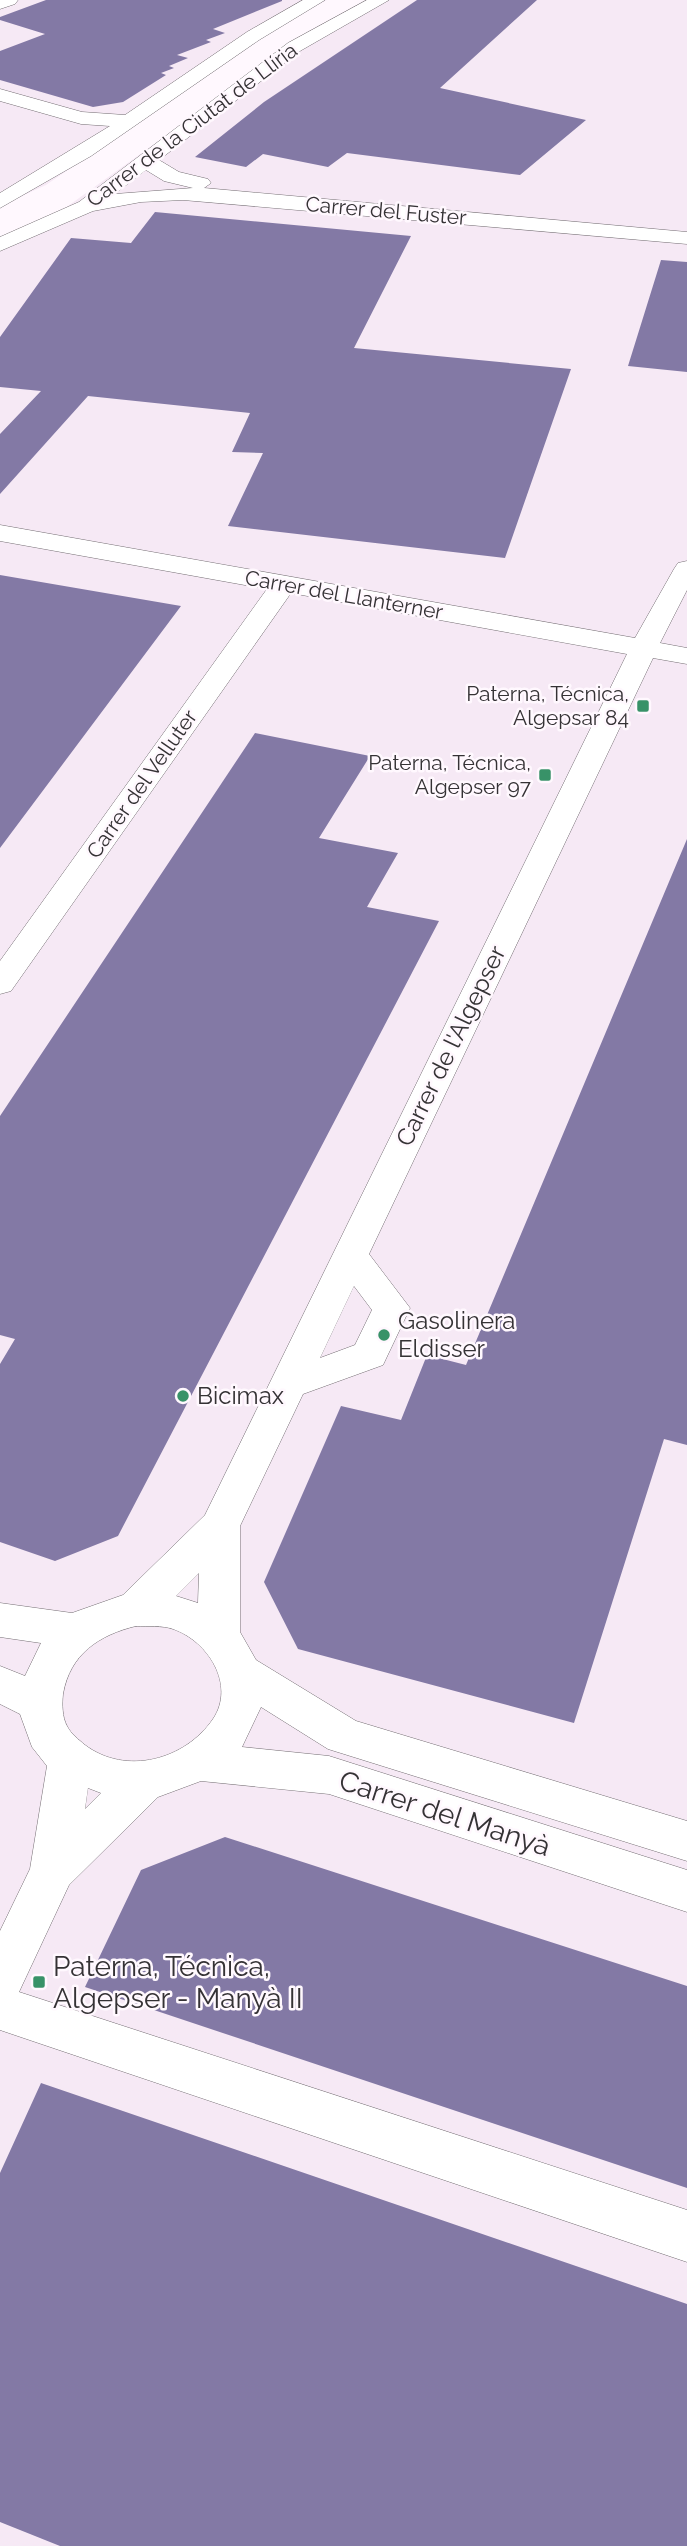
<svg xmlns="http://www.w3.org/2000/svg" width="687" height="2546" font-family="Raleway,sans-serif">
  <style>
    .built { fill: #f6e9f5 }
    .building { fill: #8379a5 }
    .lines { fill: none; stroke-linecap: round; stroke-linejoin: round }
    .minor-casing { stroke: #746e73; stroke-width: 1 }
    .minor { fill: #fff; fill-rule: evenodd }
    .poi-dot { fill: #389268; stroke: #fff8fe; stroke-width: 2.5 }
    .labels { text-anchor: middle; stroke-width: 5; stroke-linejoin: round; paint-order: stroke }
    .far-street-label { font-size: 21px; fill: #353235; stroke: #fff8fe }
    .far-poi-label { font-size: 21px; fill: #353235; stroke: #fff8fe; text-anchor: end }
    .street-label { font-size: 24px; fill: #353235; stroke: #fff8fe }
    .poi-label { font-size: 24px; fill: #353235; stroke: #fff8fe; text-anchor: start }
    .near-street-label { font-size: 28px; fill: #353235; stroke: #fff8fe }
    .near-poi-label { font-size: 28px; fill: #353235; stroke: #fff8fe; text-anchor: start }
  </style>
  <rect width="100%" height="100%" fill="#fff8fe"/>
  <path class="built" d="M 0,0 L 327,0 L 278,26 L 46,185 L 0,206 Z
    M 371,0 L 687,0 L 687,2546 L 0,2546 L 0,238 L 61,211 L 318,26 Z"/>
  <path class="building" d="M 46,0 L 282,0 L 282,1 L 213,29 L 225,33 L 206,40 L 211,42 L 177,55 L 188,58 L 169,66 L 174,68 L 161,73 L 166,75 L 123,102 L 93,107 L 0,80 L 0,51 L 45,34 L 0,20 L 0,17 Z
    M 417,0 L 537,0 L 440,88 L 586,120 L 520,175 L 347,153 L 328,167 L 263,154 L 246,167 L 195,157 L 264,102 Z
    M 155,212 L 411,236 L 354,348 L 571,369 L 505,558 L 228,526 L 263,453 L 232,452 L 250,413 L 88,396 L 0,494 L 0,434 L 41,391 L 0,387 L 0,337 L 71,238 L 131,243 Z
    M 661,260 L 687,262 L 687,372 L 628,366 Z
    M 0,575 L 181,606 L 0,848 Z
    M 255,733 L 370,756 L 319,838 L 398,853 L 367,907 L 439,921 L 118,1536 L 55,1561 L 0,1542 L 0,1364 L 15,1339 L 0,1335 L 0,1116 Z
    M 687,839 L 687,1445 L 664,1439 L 574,1723 L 298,1649 L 264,1582 L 341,1406 L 401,1420 L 427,1355 L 466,1365 Z
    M 225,1837 L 687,1986 L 687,2188 L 85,1987 L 141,1870 Z
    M 41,2083 L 687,2304 L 687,2546 L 60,2546 L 0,2522 L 0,2173 Z"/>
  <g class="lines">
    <g class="minor-casing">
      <path id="minor" d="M 0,0 L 18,0 L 15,4 L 0,9 Z
        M 303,0 L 325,0 L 259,40 L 91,156 L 0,208 L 0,193 L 110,126 L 81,124 L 0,101 L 0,89 L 82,112 L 125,115 L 247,32 Z
        M 367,0 L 389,0 L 300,51 L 159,160 L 179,172 L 208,179 L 211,183 L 204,188 L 687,232 L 687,244 L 183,200 L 141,202 L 93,211 L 0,251 L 0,237 L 79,202 L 288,43 ZM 146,170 L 164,181 L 193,188 L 115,194 Z
        M 0,525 L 635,638 L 674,569 L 678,563 L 687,561 L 687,590 L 660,643 L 687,648 L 687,664 L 653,658 L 369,1254 L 410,1308 L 383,1365 L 303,1394 L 240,1526 L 240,1632 L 256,1660 L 356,1721 L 687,1821 L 687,1861 L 328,1749 L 261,1707 L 242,1747 L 329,1756 L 687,1870 L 687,1912 L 329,1794 L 201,1781 L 158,1797 L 69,1885 L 19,1992 L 687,2210 L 687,2262 L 0,2030 L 0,1931 L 30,1869 L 47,1766 L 32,1747 L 20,1714 L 0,1704 L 0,1666 L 25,1676 L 41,1643 L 0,1637 L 0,1603 L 72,1613 L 123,1595 L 205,1515 L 627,654 L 291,593 L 11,991 L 0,994 L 0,961 L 267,589 L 0,541 ZM 354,1286 L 372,1310 L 355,1345 L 320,1358 ZM 199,1573 L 198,1603 L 176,1596 ZM 136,1626 C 148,1627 162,1625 173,1629 C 208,1641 236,1685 213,1719 C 185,1760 126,1776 85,1745 C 78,1739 71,1734 67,1726 C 62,1717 62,1704 63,1694 C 70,1654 99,1635 136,1626 ZM 88,1788 L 101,1793 L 85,1809 Z"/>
    </g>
    <use href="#minor" class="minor"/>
  </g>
  <g class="poi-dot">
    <rect x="636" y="699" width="14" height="14" rx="3.5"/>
    <rect x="538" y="768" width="14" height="14" rx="3.5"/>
    <circle cx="384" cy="1335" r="7"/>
    <circle cx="183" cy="1396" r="7"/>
    <rect x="32" y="1975" width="14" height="14" rx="3.5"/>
  </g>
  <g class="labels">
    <g class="far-street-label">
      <text transform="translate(192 125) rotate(-37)" y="7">Carrer de la Ciutat de Llíria</text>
      <text transform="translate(386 211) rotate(5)" y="7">Carrer del Fuster</text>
      <text transform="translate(344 595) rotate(10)" y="7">Carrer del Llanterner</text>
      <text transform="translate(142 784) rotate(-55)" y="7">Carrer del Velluter</text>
    </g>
    <g class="far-poi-label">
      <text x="629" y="701">Paterna, Técnica,<tspan x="629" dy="24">Algepsar 84</tspan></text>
      <text x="531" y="770">Paterna, Técnica,<tspan x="531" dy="24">Algepser 97</tspan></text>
    </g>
    <g class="street-label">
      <text transform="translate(451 1046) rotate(-64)" y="8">Carrer de l'Algepser</text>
    </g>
    <g class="poi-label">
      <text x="398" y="1329">Gasolinera<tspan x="398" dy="28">Eldisser</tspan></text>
      <text x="197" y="1404">Bicimax</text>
    </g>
    <g class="near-street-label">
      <text transform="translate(445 1813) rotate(18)" y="10">Carrer del Manyà</text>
    </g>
    <g class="near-poi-label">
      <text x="53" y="1976">Paterna, Técnica,<tspan x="53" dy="32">Algepser - Manyà II</tspan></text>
    </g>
  </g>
</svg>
